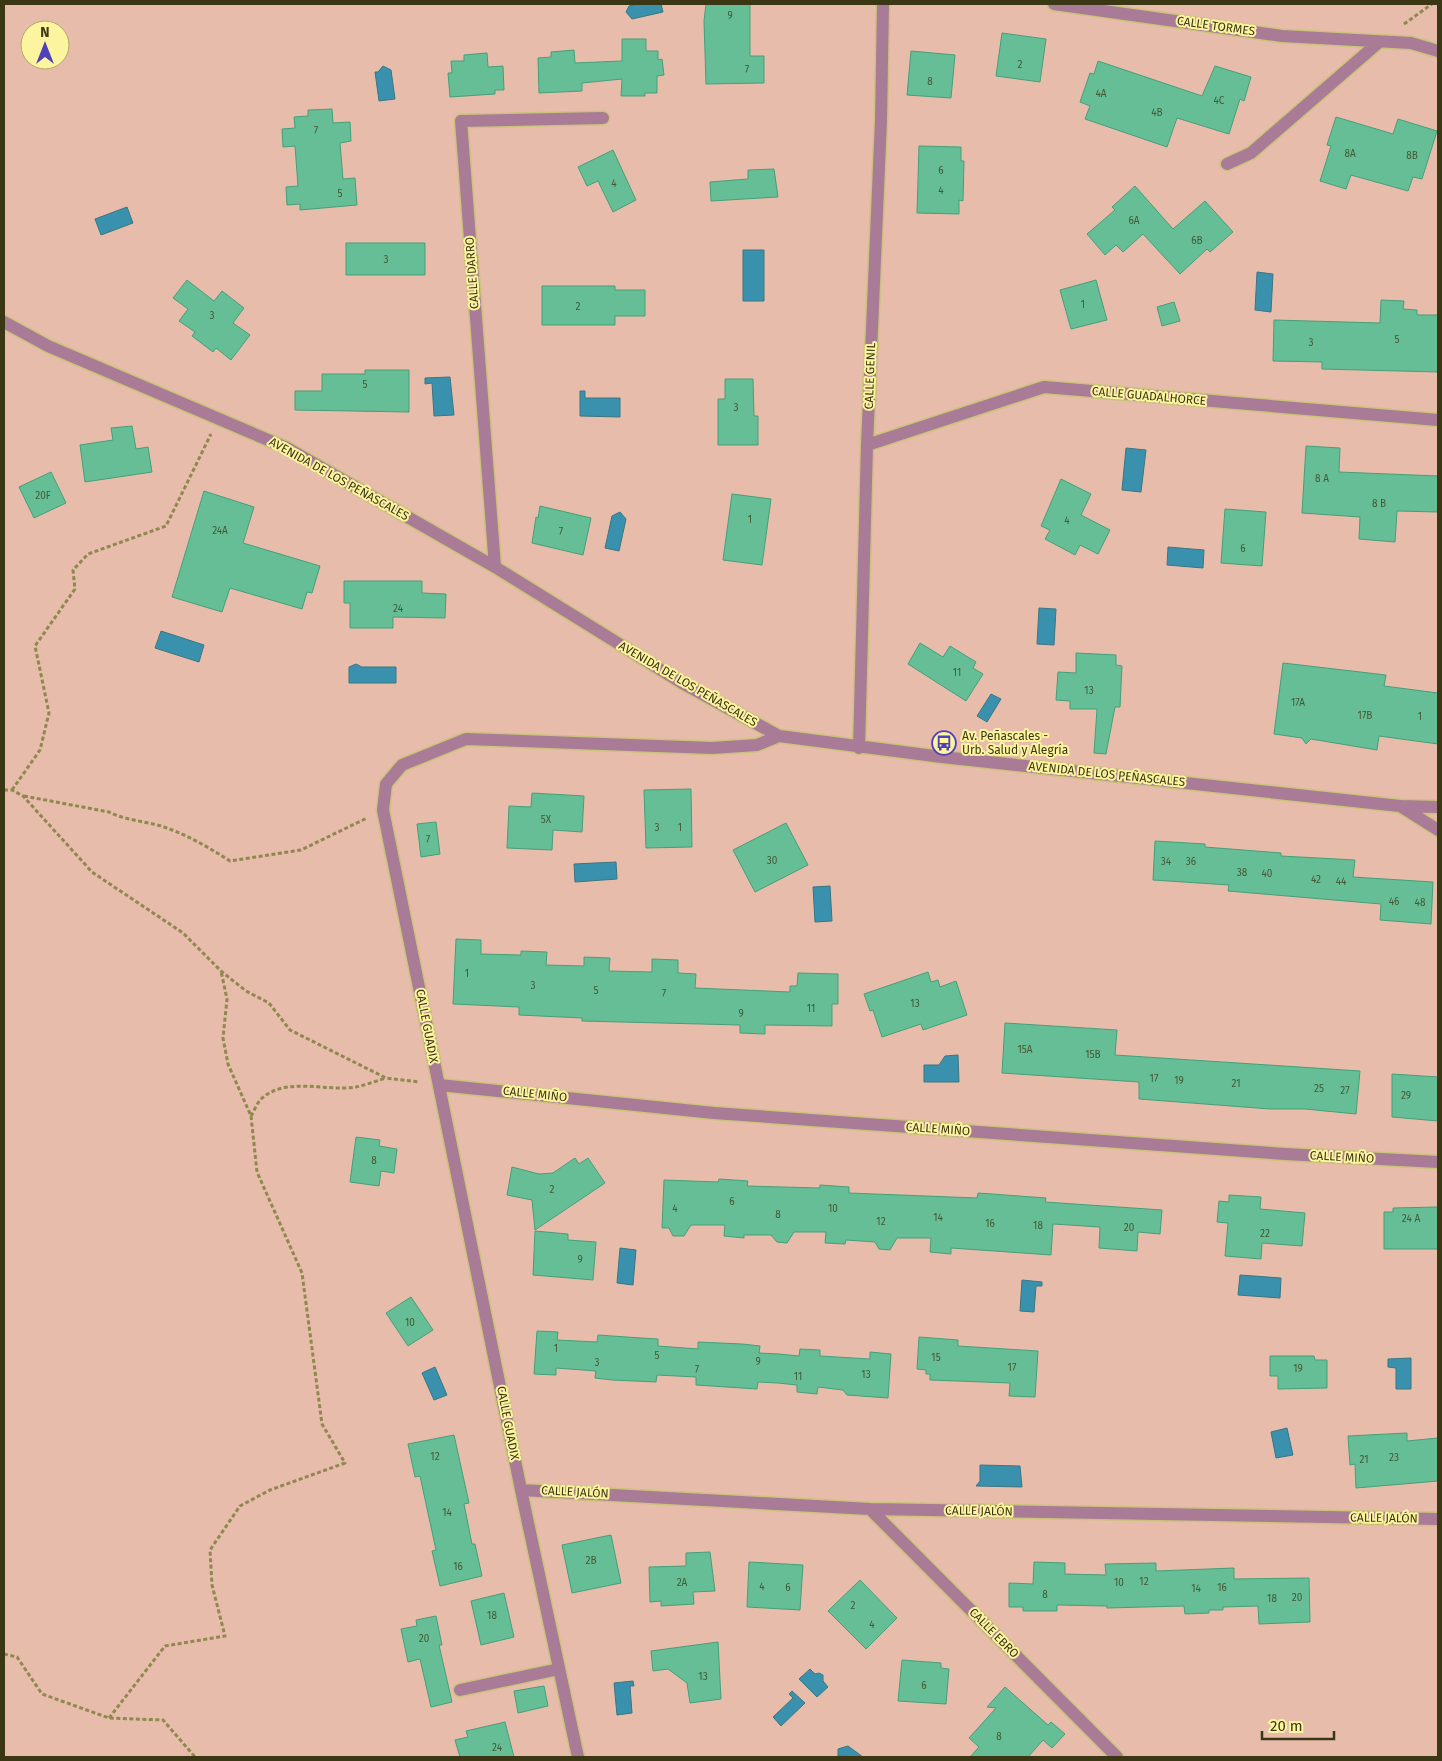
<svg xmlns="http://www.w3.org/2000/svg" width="1442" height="1761" font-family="'Fira Sans',sans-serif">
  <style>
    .green { fill: #e8bcab; fill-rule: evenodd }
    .water { fill: #3a91ae; stroke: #3a7680 }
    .building { fill: #65be96; stroke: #459f79 }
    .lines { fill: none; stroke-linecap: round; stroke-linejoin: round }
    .minor-casing { stroke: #cbc37a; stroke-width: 15 }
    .path { stroke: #8f884f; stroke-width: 3; stroke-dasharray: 4 2.5; stroke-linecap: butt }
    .minor { stroke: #a97b97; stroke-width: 12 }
    .labels { text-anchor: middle; stroke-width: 4; stroke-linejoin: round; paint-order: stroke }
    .number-label { font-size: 10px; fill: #465934 }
    .street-label { font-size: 12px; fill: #3b3714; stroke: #fdf4a0 }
    .poi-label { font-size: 12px; fill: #3b3714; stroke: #fdf4a0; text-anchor: start }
  </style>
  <rect width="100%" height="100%" fill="#efe693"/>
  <path class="green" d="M 4,4 L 1438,4 L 1438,1757 L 4,1757 ZM 30,30 L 60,30 L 60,60 L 30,60 Z"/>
  <path class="water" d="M 637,4 L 661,4 L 663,12 L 632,19 L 626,12 L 629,6 Z
    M 383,66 L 391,70 L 395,99 L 379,101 L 375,72 L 378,72 Z
    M 127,207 L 133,223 L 101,235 L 95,219 Z
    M 743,250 L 764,250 L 764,301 L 743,301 Z
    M 1257,272 L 1273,274 L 1271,312 L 1255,310 Z
    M 450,377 L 454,415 L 434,416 L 432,383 L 425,384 L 425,378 Z
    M 580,391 L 585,391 L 585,398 L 620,398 L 620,417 L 580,416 Z
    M 1126,448 L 1146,450 L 1141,492 L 1122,490 Z
    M 620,512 L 626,519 L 619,551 L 605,548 L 612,516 Z
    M 1168,547 L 1204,550 L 1203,568 L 1167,565 Z
    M 1039,608 L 1056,609 L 1054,645 L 1037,644 Z
    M 161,631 L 204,645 L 199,662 L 155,648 Z
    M 356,664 L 362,667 L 396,667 L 396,683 L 349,683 L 349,667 Z
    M 991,694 L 1001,699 L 987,722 L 977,716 Z
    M 616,862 L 617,879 L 575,882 L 574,864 Z
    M 830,886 L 832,921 L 815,922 L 813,887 Z
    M 958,1055 L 959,1082 L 924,1082 L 924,1065 L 939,1065 L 945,1056 Z
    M 620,1248 L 636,1250 L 633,1285 L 617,1283 Z
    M 1240,1275 L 1281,1278 L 1280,1298 L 1238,1295 Z
    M 1022,1280 L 1042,1282 L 1042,1286 L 1036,1286 L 1034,1312 L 1020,1311 Z
    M 1411,1358 L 1411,1389 L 1396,1389 L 1396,1368 L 1388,1367 L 1388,1359 Z
    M 435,1367 L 447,1395 L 434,1400 L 422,1373 Z
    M 1287,1428 L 1293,1455 L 1276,1458 L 1271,1432 Z
    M 980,1465 L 1020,1466 L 1022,1487 L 976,1486 L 980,1481 Z
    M 810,1669 L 815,1674 L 819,1673 L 823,1675 L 823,1681 L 828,1687 L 817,1697 L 799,1679 Z
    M 633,1681 L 634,1686 L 630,1686 L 632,1713 L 617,1715 L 614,1683 Z
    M 792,1691 L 805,1703 L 781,1726 L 773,1717 L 793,1698 L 789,1694 Z
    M 848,1746 L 863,1757 L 838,1756 L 838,1749 Z"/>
  <path class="building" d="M 706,4 L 750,4 L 750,56 L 764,56 L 764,83 L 706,84 L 704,21 Z
    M 1002,33 L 1046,39 L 1040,82 L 996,76 Z
    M 622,39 L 646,39 L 646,51 L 658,51 L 658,60 L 662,59 L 664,75 L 657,76 L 657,93 L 645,93 L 645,96 L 621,96 L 622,79 L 582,83 L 582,91 L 539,93 L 538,58 L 551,57 L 551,52 L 574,50 L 575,63 L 622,61 Z
    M 911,51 L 955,55 L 951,98 L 907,95 Z
    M 487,53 L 488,67 L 503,66 L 504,90 L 495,90 L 495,94 L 450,97 L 448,73 L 452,73 L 451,61 L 464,61 L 464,55 Z
    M 1098,61 L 1202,96 L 1215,66 L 1251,77 L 1244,101 L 1240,99 L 1229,134 L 1177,118 L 1167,147 L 1085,119 L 1090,106 L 1080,102 L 1090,73 L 1094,74 Z
    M 332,109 L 333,123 L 350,122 L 351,141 L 340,143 L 343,179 L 355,178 L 357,205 L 300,210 L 300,204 L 287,205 L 286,187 L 298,186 L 295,146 L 283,147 L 282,129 L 295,128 L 294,117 L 308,116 L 308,110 Z
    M 1336,117 L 1393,134 L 1398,119 L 1437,131 L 1422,179 L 1413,177 L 1408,191 L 1351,175 L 1346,189 L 1320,181 L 1331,146 L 1327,145 Z
    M 919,146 L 961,147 L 961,161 L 964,161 L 963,201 L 959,200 L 959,214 L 917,213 Z
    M 613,150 L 636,200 L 613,212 L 598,181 L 587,186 L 578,167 Z
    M 774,169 L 778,197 L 711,201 L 710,182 L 748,179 L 748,170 Z
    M 1135,186 L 1173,229 L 1205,201 L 1233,232 L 1210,252 L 1207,249 L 1180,274 L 1143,234 L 1123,252 L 1116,245 L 1105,255 L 1087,234 L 1115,210 L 1112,207 Z
    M 346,243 L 425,243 L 425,275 L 346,275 Z
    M 187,280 L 214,301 L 222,291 L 244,308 L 233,323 L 250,335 L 231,360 L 216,348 L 213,352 L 192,336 L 195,332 L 179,321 L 188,309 L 173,298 Z
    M 1096,280 L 1107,320 L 1071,329 L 1060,290 Z
    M 542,286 L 615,286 L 615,290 L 645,290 L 645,316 L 615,316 L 615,325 L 542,325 Z
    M 1381,300 L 1404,301 L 1403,309 L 1417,310 L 1417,315 L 1438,315 L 1438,372 L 1322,369 L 1322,362 L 1273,361 L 1274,320 L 1380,323 Z
    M 1174,302 L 1180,321 L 1162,326 L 1157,307 Z
    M 365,370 L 409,370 L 409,412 L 295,410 L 295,391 L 322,391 L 322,374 L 365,374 Z
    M 725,379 L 753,379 L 754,416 L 758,416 L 758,445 L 718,445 L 718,399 L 725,399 Z
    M 132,426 L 136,449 L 148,447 L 152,472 L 85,482 L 80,445 L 113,440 L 111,428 Z
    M 1306,446 L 1340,448 L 1339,472 L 1438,476 L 1438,512 L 1397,511 L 1395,542 L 1359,539 L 1360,517 L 1302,513 Z
    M 51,472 L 66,503 L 34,518 L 19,487 Z
    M 1061,479 L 1091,494 L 1081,515 L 1110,530 L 1098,554 L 1080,545 L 1075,555 L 1045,539 L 1050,530 L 1041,526 Z
    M 204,491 L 254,507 L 243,543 L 320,566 L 312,593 L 307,592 L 302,609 L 230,588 L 222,612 L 172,597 Z
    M 732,494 L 771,499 L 762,565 L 723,560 Z
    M 540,506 L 591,518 L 583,555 L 532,543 L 536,517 L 538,518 Z
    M 1225,509 L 1266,512 L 1262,566 L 1221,563 Z
    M 344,581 L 422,581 L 422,593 L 446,594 L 445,618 L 393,617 L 393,628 L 350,628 L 350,603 L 344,603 Z
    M 920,643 L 943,657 L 950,646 L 976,662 L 973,668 L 983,674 L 966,701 L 908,664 Z
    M 1076,653 L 1116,655 L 1116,665 L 1122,666 L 1120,707 L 1115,707 L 1106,754 L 1094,753 L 1097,709 L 1070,709 L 1070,701 L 1056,700 L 1058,672 L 1076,673 Z
    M 1283,663 L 1386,675 L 1384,686 L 1438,693 L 1438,744 L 1379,736 L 1377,750 L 1311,739 L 1306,744 L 1302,738 L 1274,734 Z
    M 691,789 L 692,847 L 646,848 L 644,790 Z
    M 532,793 L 584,796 L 582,832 L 553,830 L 552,850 L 507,848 L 509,806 L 531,807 Z
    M 436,822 L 440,854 L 421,857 L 417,824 Z
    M 786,823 L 808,865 L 755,892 L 733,850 Z
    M 1155,841 L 1205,844 L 1205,847 L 1281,853 L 1281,856 L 1355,860 L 1353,877 L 1433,882 L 1431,924 L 1380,920 L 1381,904 L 1228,891 L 1229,885 L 1153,880 Z
    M 456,939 L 481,940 L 481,954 L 521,955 L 521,951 L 547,952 L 546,965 L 584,966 L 584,957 L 610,958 L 609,971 L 652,972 L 652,959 L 678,960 L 678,973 L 696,974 L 695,988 L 790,992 L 790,986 L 797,986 L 798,973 L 838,974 L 838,1004 L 832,1004 L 832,1026 L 765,1025 L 765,1034 L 740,1033 L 740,1025 L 582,1021 L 582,1018 L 519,1015 L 519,1007 L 453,1004 Z
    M 928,972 L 931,982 L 938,980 L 940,987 L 956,981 L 967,1015 L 923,1030 L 921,1024 L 882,1037 L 873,1010 L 870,1011 L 864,994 Z
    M 1005,1023 L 1117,1030 L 1115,1055 L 1360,1071 L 1356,1114 L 1305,1109 L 1270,1109 L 1139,1099 L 1139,1082 L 1002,1073 Z
    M 1392,1074 L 1438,1077 L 1438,1121 L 1392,1117 Z
    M 356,1137 L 380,1140 L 379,1146 L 397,1149 L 394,1173 L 381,1171 L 379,1186 L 350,1182 Z
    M 575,1158 L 579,1164 L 588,1158 L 605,1183 L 535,1230 L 532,1200 L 507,1195 L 512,1167 L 539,1174 L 553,1173 Z
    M 719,1179 L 748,1181 L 747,1186 L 820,1188 L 820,1185 L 849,1187 L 849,1193 L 977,1198 L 978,1193 L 1046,1198 L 1045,1202 L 1162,1210 L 1160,1234 L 1138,1232 L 1137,1251 L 1099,1248 L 1100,1227 L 1053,1224 L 1051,1255 L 951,1248 L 951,1254 L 930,1252 L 931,1238 L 897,1238 L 890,1250 L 879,1249 L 875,1242 L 846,1240 L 845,1244 L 825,1243 L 826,1232 L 794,1232 L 787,1243 L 777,1242 L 771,1235 L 744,1235 L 744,1238 L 724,1236 L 725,1225 L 691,1225 L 684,1236 L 673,1236 L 669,1228 L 662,1228 L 664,1180 L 718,1182 Z
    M 1229,1195 L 1261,1197 L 1260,1209 L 1305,1213 L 1302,1246 L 1262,1243 L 1261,1259 L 1225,1256 L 1228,1223 L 1217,1222 L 1219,1201 L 1229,1202 Z
    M 1438,1207 L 1438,1249 L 1384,1249 L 1384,1212 L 1393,1212 L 1393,1208 Z
    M 535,1231 L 568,1234 L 568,1240 L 596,1242 L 593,1280 L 533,1275 Z
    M 411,1297 L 433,1330 L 408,1346 L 386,1313 Z
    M 537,1331 L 558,1332 L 557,1340 L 597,1342 L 598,1335 L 641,1338 L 658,1339 L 658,1346 L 698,1349 L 698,1342 L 742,1344 L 760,1346 L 759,1353 L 779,1354 L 799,1356 L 800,1349 L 820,1350 L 820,1356 L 870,1359 L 870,1352 L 891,1354 L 888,1398 L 847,1395 L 843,1390 L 818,1387 L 817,1394 L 797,1392 L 797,1385 L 778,1383 L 758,1382 L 757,1389 L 696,1385 L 696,1377 L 657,1375 L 656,1382 L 612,1380 L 595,1378 L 596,1371 L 556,1368 L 556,1375 L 534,1374 Z
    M 919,1337 L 958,1340 L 958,1346 L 1038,1351 L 1035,1397 L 1009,1396 L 1010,1383 L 930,1380 L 930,1374 L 926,1374 L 926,1370 L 917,1369 Z
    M 1270,1356 L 1314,1356 L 1315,1360 L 1327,1360 L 1327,1388 L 1278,1389 L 1278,1376 L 1270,1376 Z
    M 1407,1433 L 1407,1441 L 1438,1438 L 1438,1481 L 1356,1488 L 1355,1464 L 1350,1465 L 1348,1436 Z
    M 454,1435 L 469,1503 L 464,1504 L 472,1544 L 475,1544 L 482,1576 L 440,1586 L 432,1551 L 436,1550 L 420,1476 L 415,1477 L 408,1444 Z
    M 611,1535 L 621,1583 L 572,1593 L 562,1545 Z
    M 710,1552 L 715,1591 L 693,1592 L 694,1604 L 661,1606 L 661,1601 L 650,1602 L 649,1567 L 686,1566 L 686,1553 Z
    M 749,1562 L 803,1565 L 800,1610 L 747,1607 Z
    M 1034,1562 L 1065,1563 L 1065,1574 L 1106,1575 L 1105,1564 L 1156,1563 L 1156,1571 L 1234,1568 L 1234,1579 L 1309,1578 L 1310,1622 L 1259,1624 L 1258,1606 L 1223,1607 L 1223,1610 L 1209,1610 L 1209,1613 L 1185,1614 L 1184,1606 L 1107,1608 L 1107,1606 L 1057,1605 L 1057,1611 L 1023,1611 L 1023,1607 L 1009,1607 L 1009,1583 L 1033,1584 Z
    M 860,1580 L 897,1618 L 866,1649 L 828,1611 Z
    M 504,1593 L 514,1637 L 481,1645 L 471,1601 Z
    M 436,1616 L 442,1645 L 439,1645 L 452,1702 L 431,1707 L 420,1659 L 408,1662 L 401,1629 L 417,1626 L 416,1620 Z
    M 718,1642 L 721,1699 L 690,1703 L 687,1683 L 668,1669 L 653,1671 L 651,1651 Z
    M 902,1660 L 941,1663 L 941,1668 L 949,1669 L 946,1704 L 898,1701 Z
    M 544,1686 L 548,1706 L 518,1713 L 514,1691 Z
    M 1005,1687 L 1048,1725 L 1051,1722 L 1065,1734 L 1052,1748 L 1043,1740 L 1028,1757 L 970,1757 L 979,1747 L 969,1738 L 996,1708 L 987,1707 Z
    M 505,1722 L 514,1757 L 460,1757 L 455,1740 L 468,1737 L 466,1731 Z"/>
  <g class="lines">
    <g class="minor-casing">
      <path id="minor" d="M 1054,4 L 1282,36 L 1411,43 L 1438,51
        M 1227,164 L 1251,153 L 1378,43
        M 4,322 L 48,346 L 287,448 L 495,567 L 682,683 L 779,736 L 942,757 L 1400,806 L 1438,830
        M 867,445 L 1044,387 L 1438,420
        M 495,567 L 461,121 L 603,118
        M 859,748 L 867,445 L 881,120 L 883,4
        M 1400,806 L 1438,807
        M 439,1085 L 714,1113 L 1285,1154 L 1438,1162
        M 521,1490 L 870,1509 L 1438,1519
        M 870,1509 L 1117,1757
        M 460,1690 L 559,1669
        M 578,1757 L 521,1490 L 383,810 L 386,784 L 402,765 L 466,739 L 712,748 L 757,745 L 779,736"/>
    </g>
    <path class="path" d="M 1404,24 L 1432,4
      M 4,790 L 12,790 L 23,796 L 92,872 L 183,933 L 221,971 L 246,991 L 269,1003 L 290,1030 L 386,1078 L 419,1082
      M 12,790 L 40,750 L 49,713 L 35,646 L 75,589 L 73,570 L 88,554 L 166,526 L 211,434
      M 24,796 L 109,812 C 124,820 144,821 161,826 C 186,834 208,847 230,861 L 301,850 L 367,818
      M 251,1116 C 254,1111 257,1103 261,1099 C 286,1076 326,1092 356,1087 C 366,1085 376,1081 386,1078
      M 4,1654 L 17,1657 L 42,1694 L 109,1718 L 163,1720 L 195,1757
      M 109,1718 L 165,1646 L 225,1636 L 212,1585 L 210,1550 L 240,1506 L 270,1490 L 345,1463 L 322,1424 L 302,1273 L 257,1172 L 251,1116 L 228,1064 L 223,1038 L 227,999 L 221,971"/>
    <use href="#minor" class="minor"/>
  </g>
  <defs>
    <g id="bus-ring" transform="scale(1.25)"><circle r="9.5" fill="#fdf4a0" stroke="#5141b8" stroke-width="1.5"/><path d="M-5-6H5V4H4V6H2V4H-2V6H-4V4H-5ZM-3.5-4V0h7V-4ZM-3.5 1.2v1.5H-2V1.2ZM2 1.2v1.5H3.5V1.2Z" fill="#5141b8"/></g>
  </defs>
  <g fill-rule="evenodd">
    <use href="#bus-ring" x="944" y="743"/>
  </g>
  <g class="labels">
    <g class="number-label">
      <text x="730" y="19">9</text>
      <text x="1020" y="68">2</text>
      <text x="747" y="73">7</text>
      <text x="930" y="85">8</text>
      <text x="1101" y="97">4A</text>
      <text x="1219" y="104">4C</text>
      <text x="1157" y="116">4B</text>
      <text x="316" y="134">7</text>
      <text x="1350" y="157">8A</text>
      <text x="1412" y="159">8B</text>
      <text x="941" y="174">6</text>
      <text x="614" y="187">4</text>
      <text x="941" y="194">4</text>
      <text x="340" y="197">5</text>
      <text x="1134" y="224">6A</text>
      <text x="1197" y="244">6B</text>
      <text x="386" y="263">3</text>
      <text x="1083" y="308">1</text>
      <text x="578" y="310">2</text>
      <text x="212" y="319">3</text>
      <text x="1397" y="343">5</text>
      <text x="1311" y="346">3</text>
      <text x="365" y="388">5</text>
      <text x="736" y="411">3</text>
      <text x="1322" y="482">8 A</text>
      <text x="43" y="499">20F</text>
      <text x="1379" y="507">8 B</text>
      <text x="750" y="523">1</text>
      <text x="1067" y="524">4</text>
      <text x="220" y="534">24A</text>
      <text x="561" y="535">7</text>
      <text x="1243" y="552">6</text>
      <text x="398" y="612">24</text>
      <text x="957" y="676">11</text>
      <text x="1089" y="694">13</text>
      <text x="1298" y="706">17A</text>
      <text x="1365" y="719">17B</text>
      <text x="1420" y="720">1</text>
      <text x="546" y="823">5X</text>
      <text x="657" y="831">3</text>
      <text x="680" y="831">1</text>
      <text x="428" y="843">7</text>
      <text x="772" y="864">30</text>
      <text x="1166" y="865">34</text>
      <text x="1191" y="865">36</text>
      <text x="1242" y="876">38</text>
      <text x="1267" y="877">40</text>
      <text x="1316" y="883">42</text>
      <text x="1341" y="885">44</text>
      <text x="1394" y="905">46</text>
      <text x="1420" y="906">48</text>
      <text x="467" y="977">1</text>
      <text x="533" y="989">3</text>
      <text x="596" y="994">5</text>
      <text x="664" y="997">7</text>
      <text x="915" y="1007">13</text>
      <text x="811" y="1012">11</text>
      <text x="741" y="1017">9</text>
      <text x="1025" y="1053">15A</text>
      <text x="1093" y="1058">15B</text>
      <text x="1154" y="1082">17</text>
      <text x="1179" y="1084">19</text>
      <text x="1236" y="1087">21</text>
      <text x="1319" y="1092">25</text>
      <text x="1345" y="1094">27</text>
      <text x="1406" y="1099">29</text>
      <text x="374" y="1164">8</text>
      <text x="552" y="1193">2</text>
      <text x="732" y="1205">6</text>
      <text x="675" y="1212">4</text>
      <text x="833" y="1212">10</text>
      <text x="778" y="1218">8</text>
      <text x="938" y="1221">14</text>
      <text x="1411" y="1222">24 A</text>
      <text x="881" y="1225">12</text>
      <text x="990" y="1227">16</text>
      <text x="1038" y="1229">18</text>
      <text x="1129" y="1231">20</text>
      <text x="1265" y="1237">22</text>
      <text x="580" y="1263">9</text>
      <text x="410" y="1326">10</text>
      <text x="556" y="1352">1</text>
      <text x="657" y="1359">5</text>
      <text x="936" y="1361">15</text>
      <text x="758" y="1365">9</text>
      <text x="597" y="1366">3</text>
      <text x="1012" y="1371">17</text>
      <text x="1298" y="1372">19</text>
      <text x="697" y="1373">7</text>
      <text x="866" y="1378">13</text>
      <text x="798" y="1380">11</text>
      <text x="435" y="1460">12</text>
      <text x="1394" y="1461">23</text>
      <text x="1364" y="1463">21</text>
      <text x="447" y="1516">14</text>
      <text x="591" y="1564">2B</text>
      <text x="458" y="1570">16</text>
      <text x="1144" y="1585">12</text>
      <text x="682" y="1586">2A</text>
      <text x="1119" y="1586">10</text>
      <text x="762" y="1590">4</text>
      <text x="788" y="1591">6</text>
      <text x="1222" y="1591">16</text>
      <text x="1196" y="1592">14</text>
      <text x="1045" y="1598">8</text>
      <text x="1297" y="1601">20</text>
      <text x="1272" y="1602">18</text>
      <text x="853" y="1609">2</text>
      <text x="492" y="1619">18</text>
      <text x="872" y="1628">4</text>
      <text x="424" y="1642">20</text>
      <text x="703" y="1680">13</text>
      <text x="924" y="1689">6</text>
      <text x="999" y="1740">8</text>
      <text x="497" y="1751">24</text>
    </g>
    <g class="street-label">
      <text transform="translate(1216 26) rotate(8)" y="4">CALLE TORMES</text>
      <text transform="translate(472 273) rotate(-94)" y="4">CALLE DARRO</text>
      <text transform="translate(870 376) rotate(-88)" y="4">CALLE GENIL</text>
      <text transform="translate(1149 396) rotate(5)" y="4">CALLE GUADALHORCE</text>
      <text transform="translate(339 479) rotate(29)" y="4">AVENIDA DE LOS PEÑASCALES</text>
      <text transform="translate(688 684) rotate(30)" y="4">AVENIDA DE LOS PEÑASCALES</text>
      <text transform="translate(1107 774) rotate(6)" y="4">AVENIDA DE LOS PEÑASCALES</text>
      <text transform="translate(427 1026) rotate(79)" y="4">CALLE GUADIX</text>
      <text transform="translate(535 1094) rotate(6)" y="4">CALLE MIÑO</text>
      <text transform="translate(938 1129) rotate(4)" y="4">CALLE MIÑO</text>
      <text transform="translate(1342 1157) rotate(3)" y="4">CALLE MIÑO</text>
      <text transform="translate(508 1423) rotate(79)" y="4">CALLE GUADIX</text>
      <text transform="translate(575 1492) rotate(3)" y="4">CALLE JALÓN</text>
      <text transform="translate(979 1511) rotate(1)" y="4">CALLE JALÓN</text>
      <text transform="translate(1384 1518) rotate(1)" y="4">CALLE JALÓN</text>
      <text transform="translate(994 1633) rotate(45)" y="4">CALLE EBRO</text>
    </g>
    <g class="poi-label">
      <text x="962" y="740">Av. Peñascales -<tspan x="962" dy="14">Urb. Salud y Alegría</tspan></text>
    </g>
  </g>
  <rect width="1442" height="1761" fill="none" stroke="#3b3714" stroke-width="10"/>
  <g transform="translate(45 45)"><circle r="24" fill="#fdf4a0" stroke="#afa868"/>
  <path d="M0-4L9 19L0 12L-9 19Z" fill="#5141b8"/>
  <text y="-8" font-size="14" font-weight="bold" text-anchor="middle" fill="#3b3714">N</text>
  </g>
  <path d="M1262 1731v8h72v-8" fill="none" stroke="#3b3714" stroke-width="2.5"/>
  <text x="1270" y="1731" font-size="15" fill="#3b3714" stroke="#fdf4a0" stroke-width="4" paint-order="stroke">20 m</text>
</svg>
